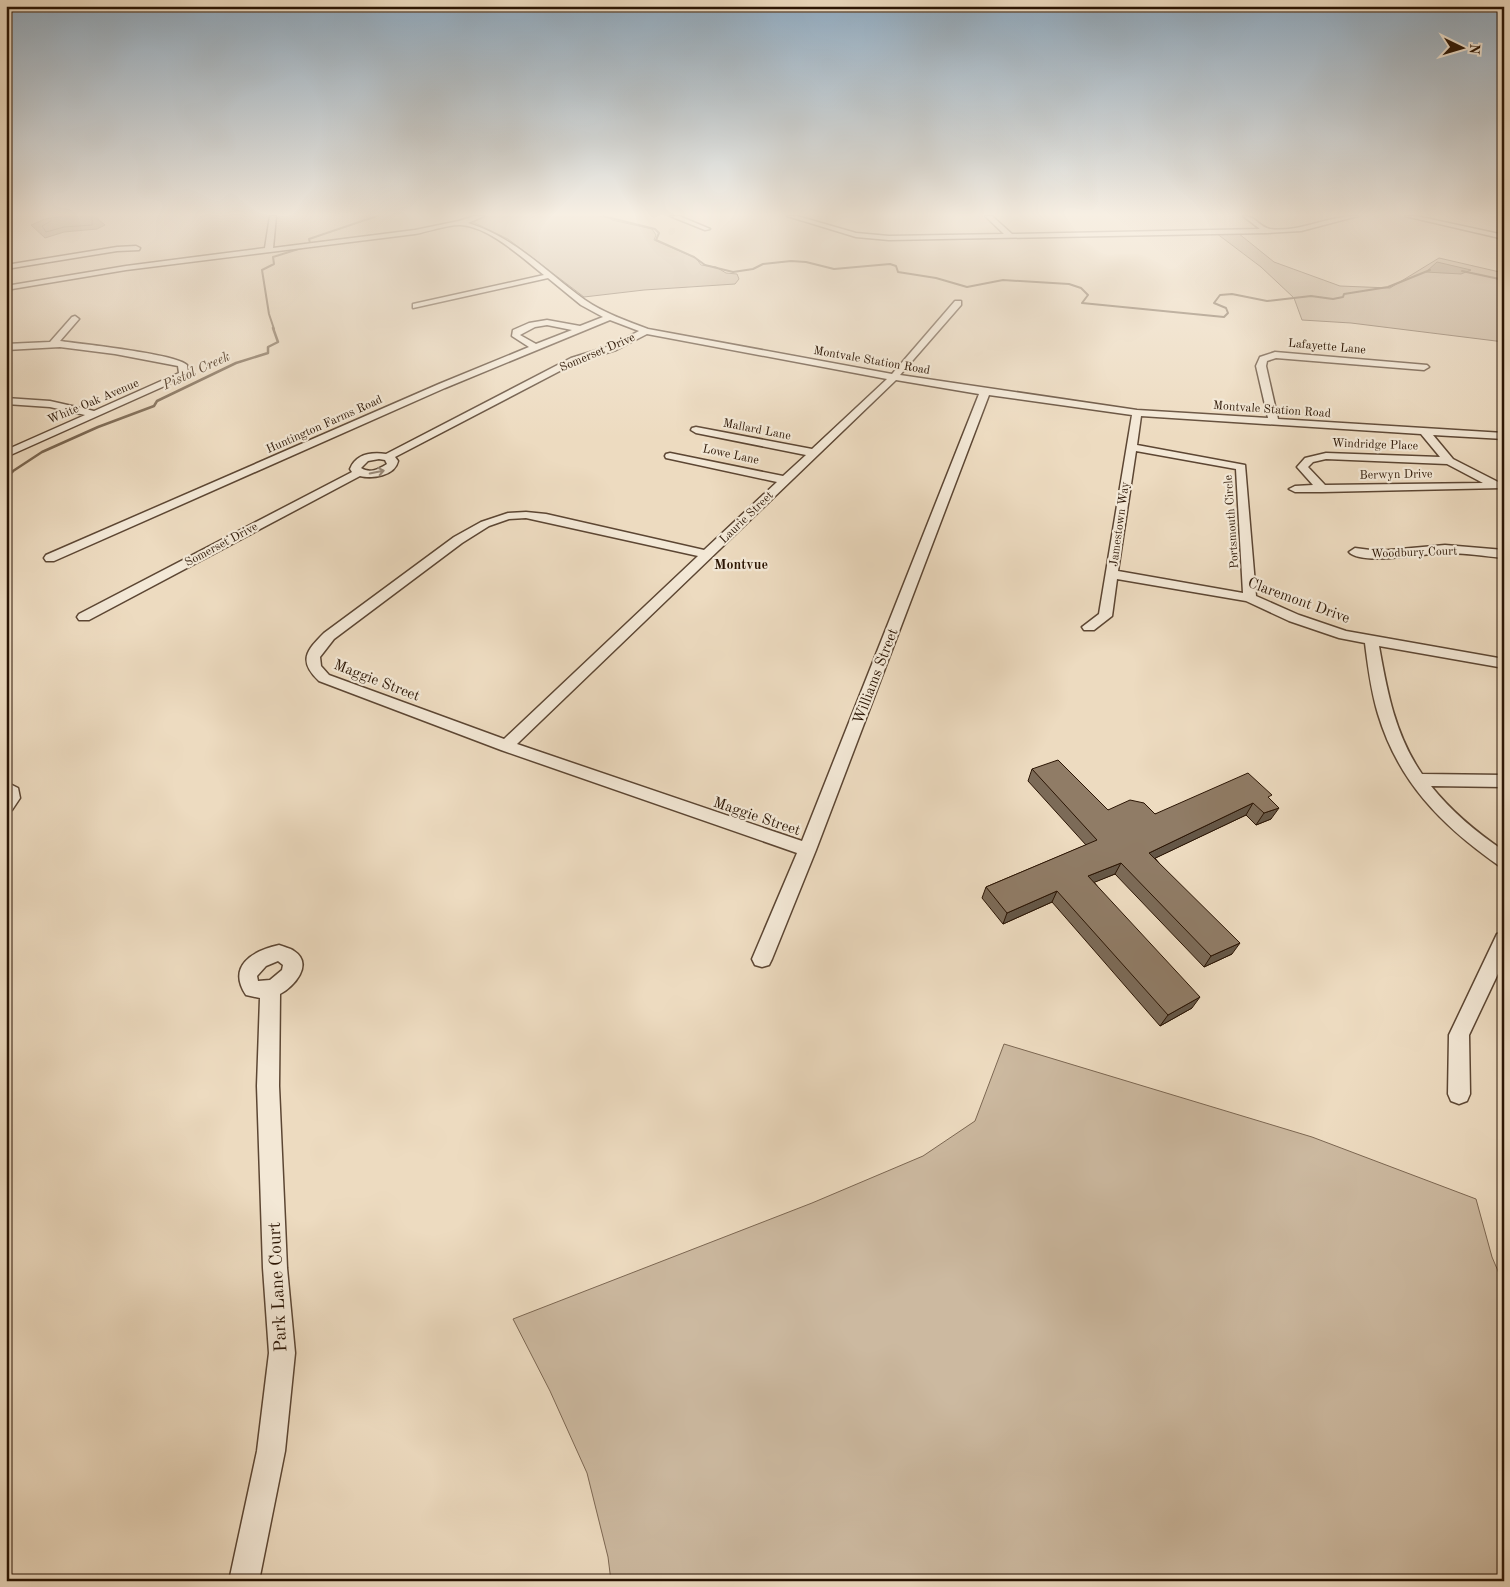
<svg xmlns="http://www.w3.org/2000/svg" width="1510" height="1587" font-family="'Old Standard TT',serif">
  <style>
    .green { fill: #ccb9a0; stroke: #7c6752 }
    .water { fill: #ab9880; stroke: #78644e }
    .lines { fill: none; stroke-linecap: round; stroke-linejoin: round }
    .shore { stroke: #6b5642; stroke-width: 1 }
    .stream-far2 { stroke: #78644e; stroke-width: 2 }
    .stream-far1 { stroke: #78644e; stroke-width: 2.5 }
    .stream { stroke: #78644e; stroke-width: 3 }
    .minor-casing { stroke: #5c4633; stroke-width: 3 }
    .minor { fill: #f3e8d6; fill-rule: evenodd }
    .wall { fill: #7c6b58; stroke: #2b1504 }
    .shaded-wall { fill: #655747; stroke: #2b1504 }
    .building { fill: #907c66; stroke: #2b1504 }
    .oneway { stroke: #998978 }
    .labels { text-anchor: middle; stroke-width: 4.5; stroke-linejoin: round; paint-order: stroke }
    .far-street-label { font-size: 12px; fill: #2b1504; stroke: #f3e8d6 }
    .far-water-label { font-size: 14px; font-style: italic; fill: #5e4936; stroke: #f3e8d6 }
    .far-neighbourhood-label { font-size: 14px; font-weight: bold; fill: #2b1504; stroke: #f3e8d6 }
    .street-label { font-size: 15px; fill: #2b1504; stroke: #f3e8d6 }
    .near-street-label { font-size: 18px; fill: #2b1504; stroke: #f3e8d6 }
  </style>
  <rect width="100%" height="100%" fill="#eddbc0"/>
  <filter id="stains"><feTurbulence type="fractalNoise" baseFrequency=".004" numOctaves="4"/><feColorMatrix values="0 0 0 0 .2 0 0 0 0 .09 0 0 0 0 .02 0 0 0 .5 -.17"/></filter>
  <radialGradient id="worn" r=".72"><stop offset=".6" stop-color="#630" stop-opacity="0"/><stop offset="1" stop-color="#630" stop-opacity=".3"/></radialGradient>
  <path class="green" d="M 487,216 L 598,216 L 611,218 L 612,220 L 652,229 L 656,235 L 654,240 L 696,258 L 701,265 L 716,267 L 726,273 L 737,274 L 739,279 L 735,284 L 644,290 L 584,297 L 508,239 L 473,222 Z
    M 1216,233 L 1238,233 L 1274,262 L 1340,286 L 1390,288 L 1439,258 L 1504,273 L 1504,342 L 1351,323 L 1302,320 L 1294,298 L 1261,267 Z
    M 1004,1044 L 1312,1137 L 1476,1199 L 1492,1257 L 1504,1285 L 1504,1581 L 611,1581 L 608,1557 L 587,1473 L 550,1391 L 513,1319 L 812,1203 L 923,1156 L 975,1121 Z"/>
  <path class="water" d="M 64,216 L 94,216 L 105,225 L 97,229 L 64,232 L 45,238 L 31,225 L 45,219 Z
    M 1437,262 L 1471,270 L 1461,274 L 1426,272 Z"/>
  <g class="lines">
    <path class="shore" d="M 52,216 L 51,221 L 42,226 L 46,232 L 64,227 L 92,225 L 92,216"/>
    <path class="stream-far2" d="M 603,216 L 655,229 L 659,233 L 656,240 L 694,257 L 705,265 L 733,272 L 753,269 L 763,264 L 791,261 L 806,262 L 834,269 L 890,264 L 896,266 L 898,272 L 936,278 L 967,287 L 1003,280 L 1069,284 L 1081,288 L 1088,295 L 1082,303 L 1224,317 L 1228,313 L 1226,308 L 1214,303 L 1220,295 L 1232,294 L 1267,301 L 1311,296 L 1333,299 L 1343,297 L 1344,294 L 1388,287 L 1430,270
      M 310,243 L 309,239 L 377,216
      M 1462,271 L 1504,280
      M 274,329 L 269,314 L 262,270 L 274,264 L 273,257 L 305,247"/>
    <path class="stream-far1" d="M 10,473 L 42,452 L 98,427 L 154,406 L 157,401 L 236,363 L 268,353 L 268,347 L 278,342 L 273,328"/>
    <path class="stream" d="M 6,476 L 12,472"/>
    <g class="minor-casing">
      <path id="minor" d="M 270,216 L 276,216 L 273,248 L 415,230 L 459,221 L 475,216 L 484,216 L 468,223 C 516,238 546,272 585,300 C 604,313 627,321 648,329 L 892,374 L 955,301 L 961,301 L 961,305 L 900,375 L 1137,410 L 1268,418 L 1256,366 L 1260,357 L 1275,352 L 1427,365 L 1429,367 L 1424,370 L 1276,358 L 1267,361 L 1266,366 L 1278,419 L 1504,433 L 1504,439 L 1433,435 L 1453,459 L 1502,484 L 1504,486 L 1502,488 L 1322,492 L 1295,492 L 1289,489 L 1295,486 L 1313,485 L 1297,467 L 1305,458 L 1326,453 L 1440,457 L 1421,434 L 1141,416 L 1137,445 L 1245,465 L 1256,596 L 1299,615 L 1346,631 L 1504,659 L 1504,668 L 1379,646 C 1387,691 1395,735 1422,774 L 1504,775 L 1504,787 L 1431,786 C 1452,812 1476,832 1504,851 L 1504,867 L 1498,865 C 1441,825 1398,781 1378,714 C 1371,691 1368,667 1365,643 L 1339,638 L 1289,621 L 1246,601 L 1117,579 L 1112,616 L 1094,630 L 1084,630 L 1082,627 L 1099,614 L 1132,415 L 989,395 L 816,850 L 772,959 L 769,965 L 762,967 L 755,965 L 752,959 L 797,853 L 501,750 L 319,681 C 298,661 306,651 324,633 L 454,537 L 481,522 L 508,513 L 526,512 L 546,514 L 704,550 L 777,482 L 666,458 L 665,456 L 666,454 L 670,453 L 783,476 L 806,455 L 696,433 L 691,430 L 692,428 L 696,427 L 812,449 L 887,379 L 647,334 L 616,350 L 577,362 L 395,457 L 398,461 C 395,476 372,479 360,476 L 89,620 L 79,620 L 77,617 L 79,614 L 352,472 L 350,469 C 356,454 371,452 386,454 L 571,358 L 610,346 L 639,331 L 610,320 L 445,388 L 54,561 L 46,561 L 44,558 L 46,555 L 439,384 L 529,347 L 512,336 L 513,330 L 529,323 L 547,320 L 580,326 L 603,317 L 581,305 L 548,278 L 413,308 L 413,304 L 544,275 C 522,258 490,227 461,225 C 449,224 427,232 415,234 L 126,270 L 6,290 L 6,286 L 126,266 L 265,248 ZM 547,325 L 572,330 L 536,344 L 520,335 L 535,327 ZM 896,380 L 979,394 L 802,841 L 517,744 ZM 1136,451 L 1236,469 L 1243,593 L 1118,571 ZM 379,459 L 385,460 L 387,464 C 379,469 370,474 361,468 L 368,461 ZM 1326,459 L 1447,464 L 1483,483 L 1325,485 L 1308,467 L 1313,462 ZM 526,518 L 698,556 L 504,739 L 329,675 L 321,666 L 320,657 L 334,639 L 462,543 L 489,526 L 509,519 Z
        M 670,216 L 679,216 L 710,229 L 705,230 Z
        M 787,216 L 797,216 L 856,233 L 889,236 L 1004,234 L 985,216 L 992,216 L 1012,234 L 1260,229 L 1243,216 C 1256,216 1259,227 1270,229 C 1300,233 1329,215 1358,216 L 1301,231 L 1267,233 L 889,240 L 856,237 Z
        M 1405,216 L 1416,216 L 1504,235 L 1504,239 Z
        M 136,246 L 140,248 L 139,250 L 117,251 L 6,269 L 6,265 L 117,247 Z
        M 75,316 L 79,319 L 60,341 C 81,344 177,354 187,365 L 188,374 L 178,380 L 6,457 L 6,450 L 85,415 L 50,407 L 6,404 L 6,398 L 50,401 L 94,411 L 179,373 L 178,366 L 115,354 L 60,347 L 6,350 L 6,344 L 50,342 L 72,317 Z
        M 1445,545 L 1504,550 L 1504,558 C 1484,556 1464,553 1445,553 C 1426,553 1361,566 1349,552 L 1355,548 L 1378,551 Z
        M 6,782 L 18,788 L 20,798 L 12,810 L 6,812 Z
        M 1504,932 L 1504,961 L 1469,1035 L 1470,1094 L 1467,1101 L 1459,1104 L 1451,1101 L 1448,1094 L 1449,1035 L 1497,934 Z
        M 279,945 C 284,947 290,948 294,951 C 314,964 294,987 280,994 L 279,1086 L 287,1268 L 295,1353 L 285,1451 L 259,1581 L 229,1581 L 257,1451 L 269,1353 L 263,1268 L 257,1086 L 260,998 L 246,995 C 227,966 252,951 279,945 ZM 278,961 L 283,965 L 282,970 L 270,980 L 258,981 L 257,976 L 266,966 Z"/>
    </g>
    <use href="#minor" class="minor"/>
  </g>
  <path class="wall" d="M 1032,769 L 1108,810 L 1155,814 L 1269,799 L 1271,819 L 1256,825 L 1246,815 L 1155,858 L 1232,954 L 1204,967 L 1115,874 L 1094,882 L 1192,1008 L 1160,1026 L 1052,902 L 1003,924 L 982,898 L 986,887 L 1086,845 L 1028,781 Z"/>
  <path class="shaded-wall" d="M 1253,803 L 1246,815 L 1143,864 L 1149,853 Z
    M 1279,808 L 1271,819 L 1256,825 L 1264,813 Z
    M 1121,863 L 1115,874 L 1083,887 L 1088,876 Z
    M 1057,891 L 1052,902 L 1003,924 L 1007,913 Z
    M 1240,943 L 1232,954 L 1204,967 L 1211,956 Z
    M 1200,997 L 1192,1008 L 1160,1026 L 1168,1015 Z"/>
  <path class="building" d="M 1058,760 L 1108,810 L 1130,800 L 1144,803 L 1155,814 L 1248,773 L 1272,795 L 1268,797 L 1279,808 L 1264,813 L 1253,803 L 1149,853 L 1240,943 L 1211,956 L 1121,863 L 1088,876 L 1200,997 L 1168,1015 L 1057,891 L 1007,913 L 986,887 L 1097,840 L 1032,769 Z"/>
  <defs><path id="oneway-shaft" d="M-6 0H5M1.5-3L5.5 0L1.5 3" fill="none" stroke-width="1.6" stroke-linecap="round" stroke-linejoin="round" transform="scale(1.25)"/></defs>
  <use class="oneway" href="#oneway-shaft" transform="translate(377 472) rotate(-12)"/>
  <linearGradient id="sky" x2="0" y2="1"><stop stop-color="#8fa9be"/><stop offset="0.49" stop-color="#f7efe3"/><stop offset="1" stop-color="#f7efe3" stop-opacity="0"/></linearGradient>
  <rect width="1510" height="438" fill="url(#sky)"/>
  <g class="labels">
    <g class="far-street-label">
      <text transform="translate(1327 346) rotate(5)" y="4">Lafayette Lane</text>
      <text transform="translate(597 352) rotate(-23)" y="4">Somerset Drive</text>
      <text transform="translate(872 360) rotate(10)" y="4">Montvale Station Road</text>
      <text transform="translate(93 401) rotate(-23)" y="4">White Oak Avenue</text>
      <text transform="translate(1272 409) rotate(4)" y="4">Montvale Station Road</text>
      <text transform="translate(324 424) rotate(-24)" y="4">Huntington Farms Road</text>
      <text transform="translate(757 429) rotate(11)" y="4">Mallard Lane</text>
      <text transform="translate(1375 444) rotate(2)" y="4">Windridge Place</text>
      <text transform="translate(731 454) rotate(12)" y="4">Lowe Lane</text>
      <text transform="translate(1396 474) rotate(-1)" y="4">Berwyn Drive</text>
      <text transform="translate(746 517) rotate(-44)" y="4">Laurie Street</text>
      <text transform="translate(1231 522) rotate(-94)" y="4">Portsmouth Circle</text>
      <text transform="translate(1119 524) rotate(-82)" y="4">Jamestown Way</text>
      <text transform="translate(221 544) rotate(-28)" y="4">Somerset Drive</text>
      <text transform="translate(1414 552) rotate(-2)" y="4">Woodbury Court</text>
    </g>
    <g class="far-water-label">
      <text transform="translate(196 370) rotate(-25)" y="5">Pistol Creek</text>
    </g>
    <g class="far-neighbourhood-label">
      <text x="741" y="569">Montvue</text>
    </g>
    <g class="street-label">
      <text transform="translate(1299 600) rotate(20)" y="5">Claremont Drive</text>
      <text transform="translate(875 676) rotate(-69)" y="5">Williams Street</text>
      <text transform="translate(377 680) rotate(21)" y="5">Maggie Street</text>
      <text transform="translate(757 816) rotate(19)" y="5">Maggie Street</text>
    </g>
    <g class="near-street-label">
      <text transform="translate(277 1287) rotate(-93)" y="6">Park Lane Court</text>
    </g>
  </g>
  <rect width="1510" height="1587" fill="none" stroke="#eddbc0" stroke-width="25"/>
  <rect x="8" y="8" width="1495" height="1572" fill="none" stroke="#2b1504" stroke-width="2.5"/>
  <rect x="12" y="12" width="1485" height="1562" fill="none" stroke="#2b1504"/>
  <g transform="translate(1462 48) rotate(95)" stroke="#f3e8d6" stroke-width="4" paint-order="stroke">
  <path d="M0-4L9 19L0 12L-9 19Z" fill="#2b1504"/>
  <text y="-8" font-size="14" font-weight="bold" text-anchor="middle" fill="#2b1504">N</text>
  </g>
  <rect width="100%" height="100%" filter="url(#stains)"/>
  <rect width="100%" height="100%" fill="url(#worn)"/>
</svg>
